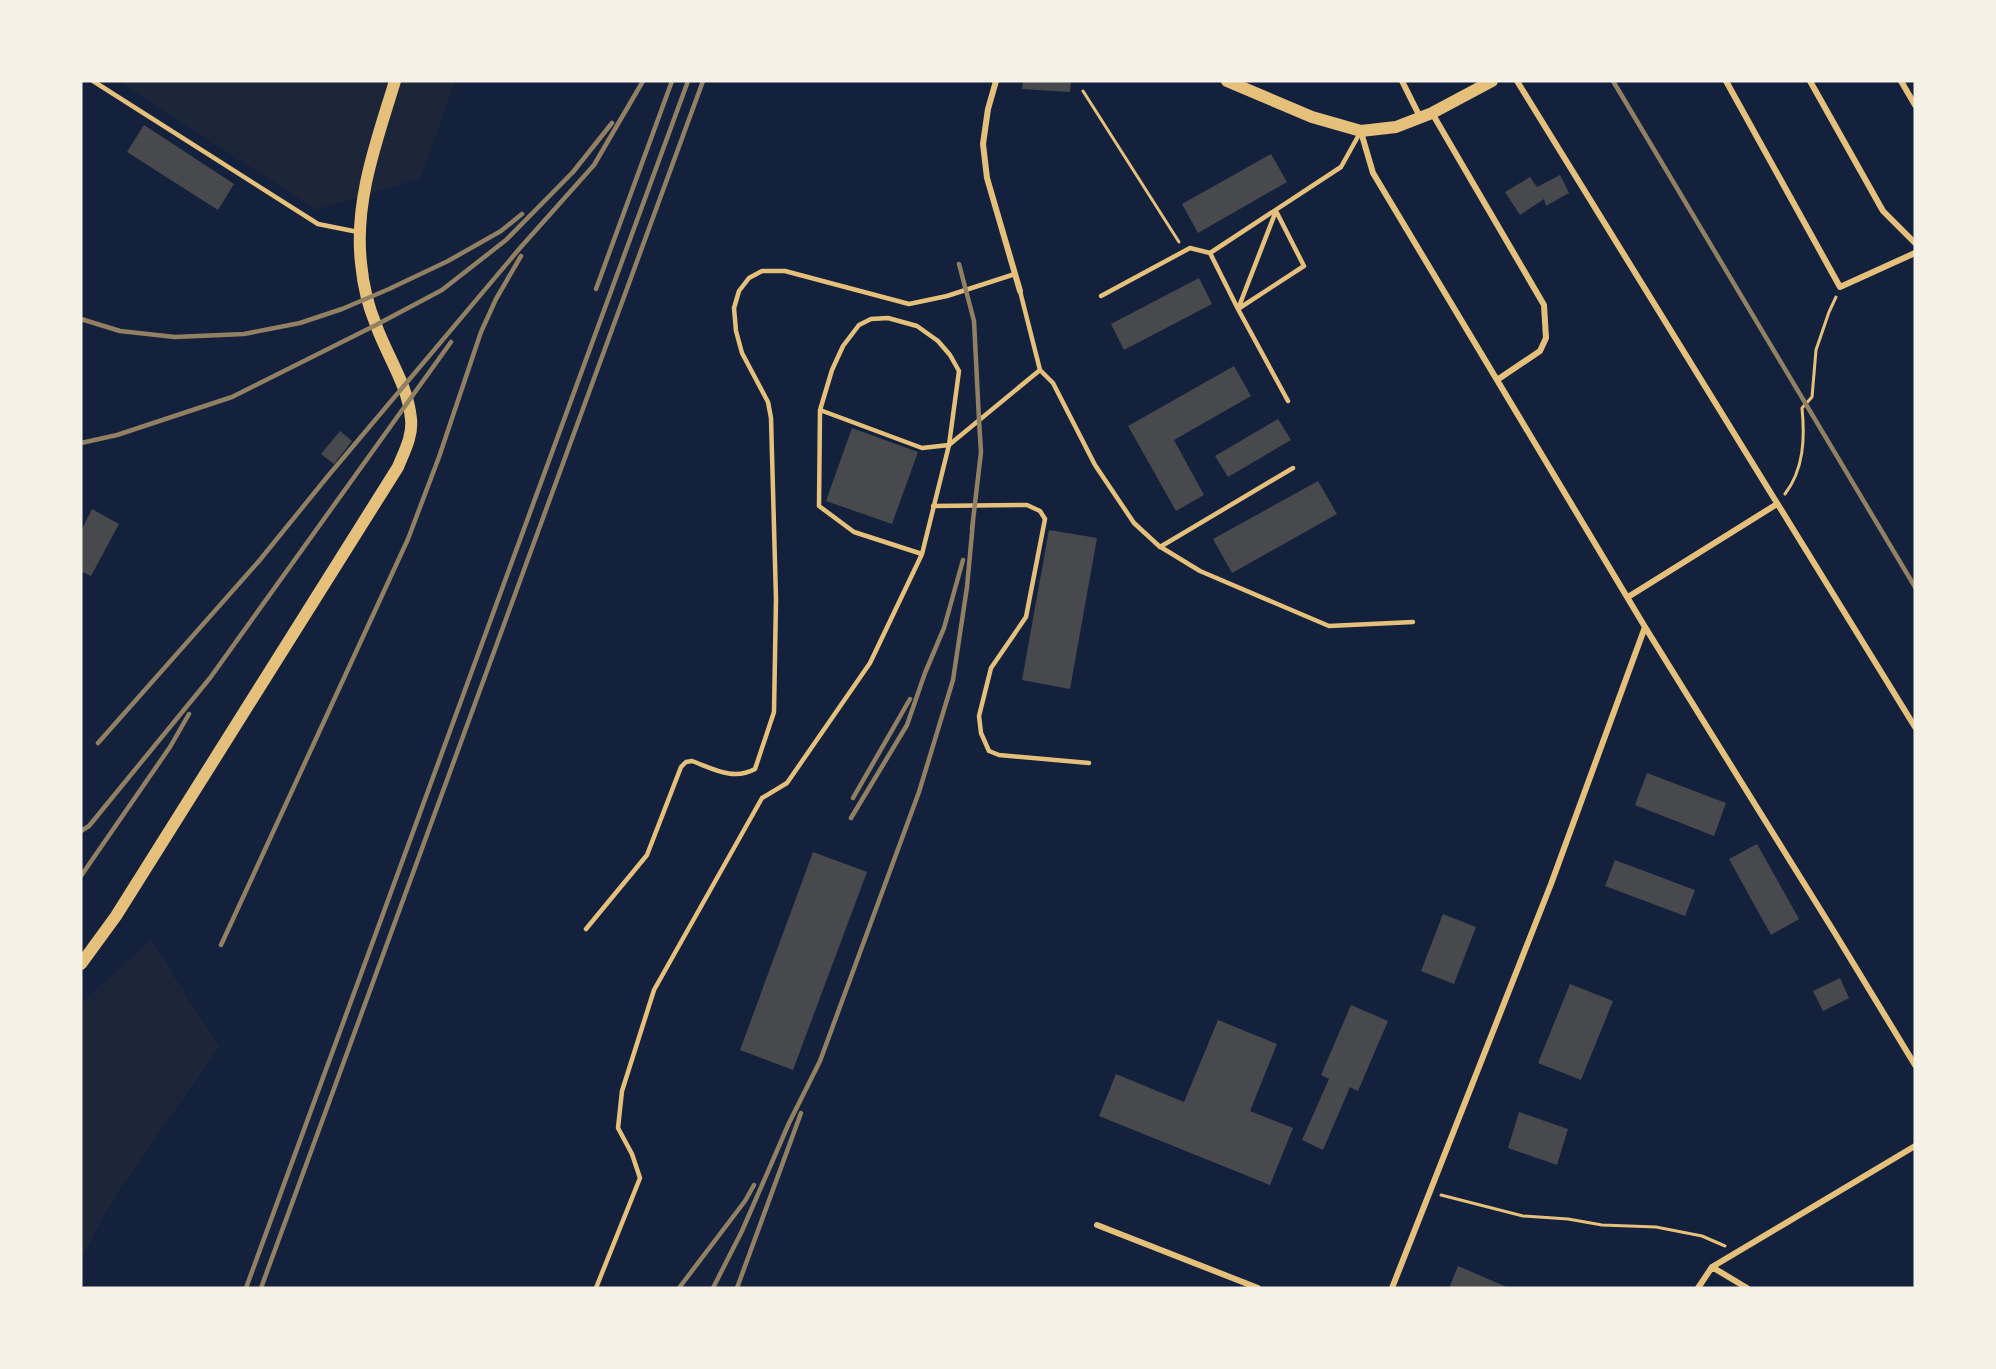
<svg xmlns="http://www.w3.org/2000/svg" width="1996" height="1369" font-family="Barlow,sans-serif">
  <style>
    .green { fill: #1d2539 }
    .building { fill: #48494c }
    .lines { fill: none; stroke-linecap: round; stroke-linejoin: round }
    .path { stroke: #e5c07b; stroke-width: 3 }
    .service { stroke: #e5c07b; stroke-width: 4.5 }
    .minor { stroke: #e5c07b; stroke-width: 6 }
    .secondary { stroke: #e5c07b; stroke-width: 12 }
    .rail { stroke: #918062; stroke-width: 4.5 }
  </style>
  <rect width="100%" height="100%" fill="#14213d"/>
  <path class="green" d="M 119,81 L 455,81 L 421,178 L 316,210 Z
    M 151,940 L 219,1047 L 113,1199 L 81,1260 L 81,1004 Z"/>
  <path class="building" d="M 1023,81 L 1071,81 L 1070,92 L 1022,89 Z
    M 144,125 L 234,184 L 218,210 L 127,152 Z
    M 1271,154 L 1287,182 L 1198,233 L 1182,204 Z
    M 1560,175 L 1569,193 L 1546,206 L 1544,199 L 1520,215 L 1505,192 L 1530,177 L 1537,187 Z
    M 1199,278 L 1212,304 L 1124,350 L 1111,324 Z
    M 1234,366 L 1251,396 L 1174,440 L 1204,495 L 1176,511 L 1128,426 Z
    M 1278,419 L 1291,440 L 1228,477 L 1215,456 Z
    M 852,428 L 918,452 L 892,524 L 826,501 Z
    M 340,431 L 352,441 L 334,464 L 321,454 Z
    M 1318,481 L 1337,514 L 1232,573 L 1213,539 Z
    M 92,509 L 119,524 L 91,576 L 81,571 L 81,531 Z
    M 1049,530 L 1097,538 L 1070,689 L 1022,680 Z
    M 1647,773 L 1726,803 L 1714,836 L 1635,805 Z
    M 1757,844 L 1799,919 L 1771,935 L 1729,859 Z
    M 813,852 L 867,872 L 793,1070 L 740,1050 Z
    M 1615,860 L 1695,890 L 1685,916 L 1605,886 Z
    M 1443,914 L 1476,927 L 1454,984 L 1421,971 Z
    M 1840,978 L 1849,998 L 1823,1011 L 1813,991 Z
    M 1570,984 L 1613,1001 L 1581,1080 L 1538,1063 Z
    M 1351,1005 L 1388,1021 L 1358,1091 L 1350,1087 L 1323,1150 L 1302,1140 L 1329,1079 L 1321,1075 Z
    M 1218,1020 L 1277,1044 L 1250,1111 L 1293,1128 L 1270,1185 L 1099,1116 L 1116,1074 L 1184,1102 Z
    M 1519,1112 L 1568,1129 L 1557,1165 L 1508,1148 Z
    M 1458,1266 L 1509,1288 L 1449,1288 Z"/>
  <g class="lines">
    <path class="path" d="M 1083,91 L 1179,242
      M 1785,494 C 1804,469 1805,438 1802,408 L 1812,397 L 1816,350 L 1829,312 L 1836,297
      M 1441,1195 L 1523,1216 L 1568,1219 L 1602,1225 L 1656,1227 L 1702,1236 L 1725,1246"/>
    <path class="service" d="M 93,81 L 318,224 L 358,232
      M 1276,211 L 1238,309 L 1288,401
      M 1210,253 L 1238,309 L 1304,266 L 1276,211
      M 1020,291 L 1040,370 L 1053,383 L 1095,465 L 1134,523 L 1159,546 L 1200,571 L 1329,626 L 1413,622
      M 1101,296 L 1190,248 L 1210,253 L 1341,167 L 1361,131
      M 820,410 L 922,448 L 949,445 L 1040,370
      M 933,506 L 1027,505 L 1040,511 L 1045,519 L 1026,617 L 991,668 L 979,716 L 981,733 L 989,751 L 999,755 L 1089,763
      M 1160,547 L 1293,468
      M 586,929 L 647,855 L 681,767 L 686,762 L 692,761 C 714,769 733,781 755,769 L 774,712 L 776,599 L 771,418 L 768,402 L 742,353 L 736,331 L 734,308 L 739,291 L 749,278 L 762,271 L 785,271 L 909,304 L 947,296 L 1015,274
      M 596,1288 L 640,1178 L 632,1154 L 618,1128 L 622,1091 L 654,990 L 762,798 L 787,783 L 870,663 L 922,554 L 949,445 L 959,371 L 950,355 L 938,341 L 917,326 L 888,318 L 871,319 L 859,325 L 843,346 L 832,370 L 820,410 L 819,506 L 854,532 L 922,554"/>
    <path class="minor" d="M 996,81 L 988,109 L 983,144 L 987,178 L 1020,291
      M 1402,81 L 1420,117
      M 1517,81 L 1915,727
      M 1726,81 L 1840,287 L 1915,253
      M 1810,81 L 1883,211 L 1915,243
      M 1901,81 L 1915,105
      M 1432,113 L 1544,305 L 1546,338 L 1540,351 L 1497,380
      M 1361,132 L 1373,173 L 1645,627 L 1833,930 L 1915,1065
      M 1628,597 L 1777,504
      M 1097,1225 L 1258,1288
      M 1712,1267 L 1747,1288
      M 1392,1288 L 1551,884 L 1645,627
      M 1698,1288 L 1712,1267 L 1915,1146"/>
    <path class="secondary" d="M 1227,81 L 1312,117 L 1361,131 L 1396,127 L 1432,113 L 1492,81
      M 81,964 L 116,916 L 398,467 C 404,452 413,436 411,419 C 408,385 387,356 376,325 C 368,306 363,284 361,263 C 354,201 377,140 395,81"/>
    <path class="rail" d="M 1613,81 L 1915,587
      M 959,264 L 974,321 L 979,420 L 981,452 L 972,529
      M 596,289 L 672,81
      M 81,319 L 120,331 L 175,337 L 244,334 L 300,323 L 342,309 L 389,289 L 448,261 L 501,231 L 522,214
      M 81,443 L 117,435 L 232,397 L 376,325 L 442,290 L 506,240 L 573,172 L 612,123
      M 98,743 L 259,561 L 328,476 L 520,248 L 594,165 L 643,81
      M 853,798 L 910,699
      M 851,818 L 907,725 L 925,673 L 944,628 L 963,560
      M 81,831 L 89,826 L 210,678 L 451,342
      M 81,876 L 170,747 L 189,714
      M 221,945 L 408,539 L 439,457 L 481,332 L 496,299 L 521,256
      M 246,1288 L 688,81
      M 261,1288 L 703,81
      M 679,1288 L 745,1201 L 754,1185
      M 713,1288 L 742,1231 L 789,1123 L 820,1061 L 919,792 L 953,680 L 967,587 L 973,522
      M 737,1288 L 801,1113"/>
  </g>
  <rect width="1996" height="1369" fill="none" stroke="#f6f1e7" stroke-width="165"/>
</svg>
